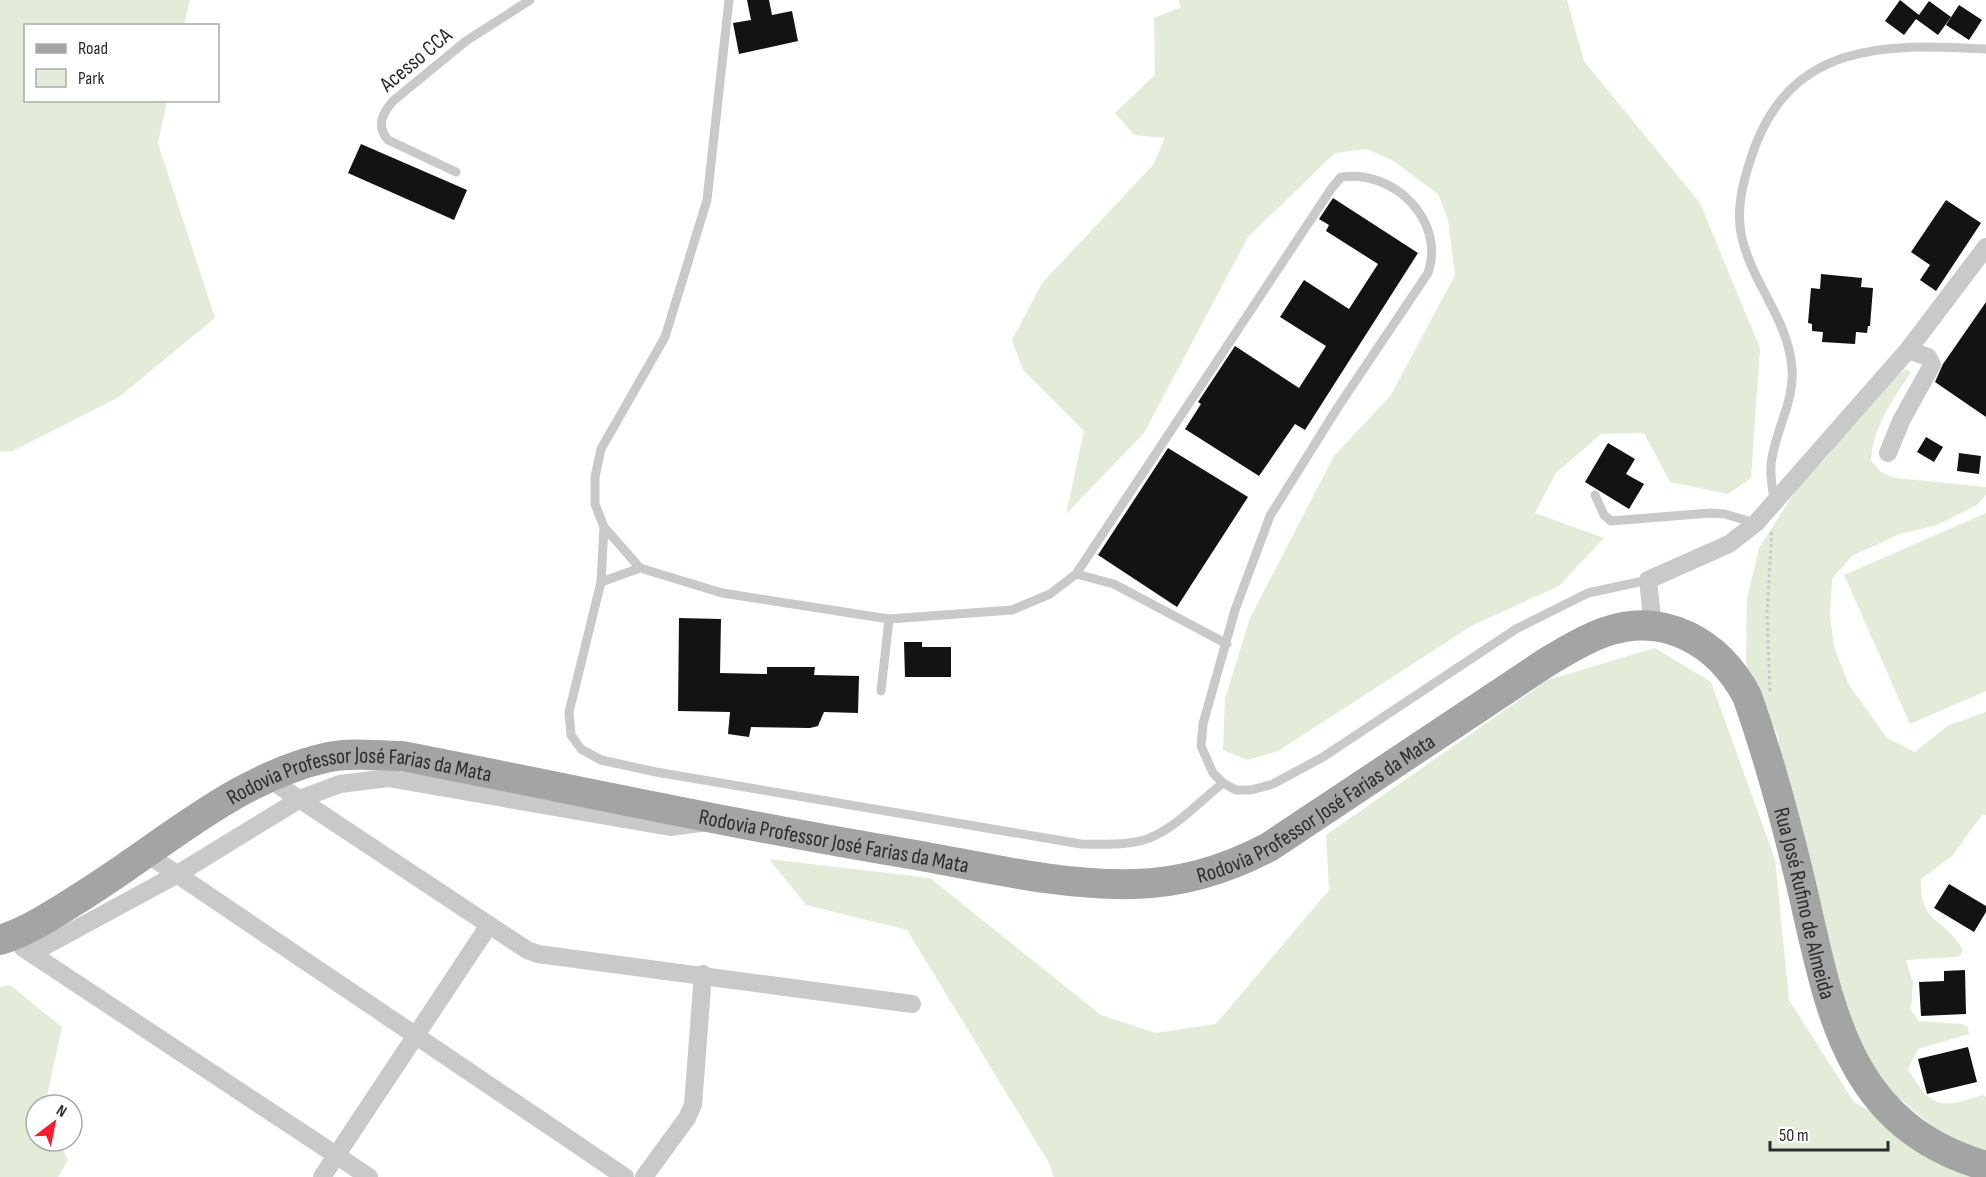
<svg xmlns="http://www.w3.org/2000/svg" width="1986" height="1177" font-family="'Sofia Sans Condensed',sans-serif">
  <style>
    .green { fill: #e3ecd8 }
    .building { fill: #131313 }
    .lines { fill: none; stroke-linecap: round; stroke-linejoin: round }
    .path { stroke: #c9c9c9; stroke-width: 3; stroke-dasharray: 3 3; stroke-linecap: butt }
    .lane { stroke: #c9c9c9; stroke-width: 9 }
    .street { stroke: #c9c9c9; stroke-width: 18 }
    .primary { stroke: #a4a4a4; stroke-width: 30 }
    .labels { text-anchor: middle; stroke-width: 6; stroke-linejoin: round; paint-order: stroke }
    .street-label { font-size: 22px; fill: #2c2c2c; stroke: #fff }
  </style>
  <rect width="100%" height="100%" fill="#fff"/>
  <path class="green" d="M 0,0 L 190,0 L 184,25 L 26,26 L 26,100 L 167,101 L 158,143 L 215,318 L 119,397 L 13,451 L 0,452 Z
    M 1178,0 L 1567,0 L 1584,61 L 1700,203 L 1760,348 L 1751,478 L 1728,494 L 1670,482 L 1644,433 L 1601,434 L 1556,473 L 1535,513 L 1604,538 L 1559,586 L 1473,625 L 1278,751 L 1248,760 L 1223,750 L 1225,699 L 1250,618 L 1334,456 L 1391,395 L 1455,275 L 1448,220 L 1438,194 L 1392,160 L 1366,149 L 1335,153 L 1248,237 L 1144,433 L 1066,514 L 1084,431 L 1023,370 L 1012,340 L 1042,283 L 1153,165 L 1165,138 L 1134,135 L 1115,113 L 1155,75 L 1154,18 L 1181,7 Z
    M 1907,369 L 1911,372 C 1893,400 1873,426 1871,461 L 1881,472 L 1896,478 L 1986,487 L 1986,495 L 1977,505 L 1937,525 L 1900,534 L 1852,556 L 1832,579 L 1830,616 L 1834,647 L 1849,685 L 1887,738 L 1915,752 L 1947,726 L 1986,712 L 1986,815 L 1982,815 L 1952,856 L 1921,879 C 1919,924 1946,919 1963,950 L 1960,956 L 1953,957 L 1906,960 L 1913,982 L 1911,1010 L 1919,1021 L 1962,1024 L 1968,1027 L 1969,1034 L 1918,1049 L 1908,1069 C 1931,1109 1940,1109 1983,1095 L 1986,1097 L 1986,1150 L 1948,1139 L 1878,1081 L 1855,1045 L 1787,795 L 1778,736 L 1751,681 L 1746,662 L 1747,599 L 1759,548 L 1798,487 L 1826,458 L 1867,404 L 1901,372 Z
    M 1986,513 L 1986,691 L 1910,724 L 1844,575 Z
    M 1655,648 L 1711,682 L 1775,859 L 1789,1000 L 1854,1102 L 1986,1177 L 1054,1177 L 1049,1163 L 907,930 L 806,905 L 769,859 L 930,878 L 1101,1015 L 1156,1033 L 1216,1024 L 1329,890 L 1326,835 L 1548,680 Z
    M 10,985 L 62,1027 L 45,1105 L 36,1105 L 36,1141 L 59,1141 L 68,1160 L 58,1177 L 0,1177 L 0,987 Z"/>
  <path class="building" d="M 747,0 L 769,0 L 772,15 L 792,11 L 798,41 L 739,54 L 733,23 L 751,20 Z
    M 1900,0 L 1919,15 L 1904,35 L 1885,21 Z
    M 1929,1 L 1951,17 L 1938,35 L 1916,19 Z
    M 1959,5 L 1982,20 L 1969,40 L 1946,25 Z
    M 361,144 L 467,190 L 454,220 L 348,173 Z
    M 1333,198 L 1418,253 L 1305,430 L 1295,424 L 1259,476 L 1185,429 L 1201,404 L 1198,402 L 1235,346 L 1299,388 L 1326,346 L 1280,317 L 1304,280 L 1349,309 L 1378,264 L 1326,231 L 1329,225 L 1319,219 Z
    M 1946,200 L 1981,223 L 1936,291 L 1920,280 L 1930,265 L 1911,252 Z
    M 1821,274 L 1862,278 L 1861,287 L 1873,288 L 1870,326 L 1868,326 L 1867,333 L 1856,332 L 1855,344 L 1822,342 L 1823,332 L 1812,331 L 1812,324 L 1808,323 L 1811,288 L 1820,289 Z
    M 1986,302 L 1986,417 L 1935,382 L 1943,364 Z
    M 1926,437 L 1943,447 L 1934,462 L 1917,452 Z
    M 1608,443 L 1635,459 L 1626,474 L 1644,484 L 1629,509 L 1585,482 Z
    M 1168,448 L 1248,497 L 1177,607 L 1098,555 Z
    M 1959,453 L 1981,456 L 1979,474 L 1957,471 Z
    M 679,618 L 721,619 L 720,673 L 767,674 L 767,667 L 815,667 L 814,675 L 859,676 L 858,713 L 824,712 L 818,726 L 810,728 L 751,727 L 749,737 L 728,734 L 730,712 L 678,711 Z
    M 904,642 L 922,642 L 922,647 L 951,647 L 951,677 L 905,677 Z
    M 1949,884 L 1986,906 L 1986,912 L 1974,932 L 1934,908 Z
    M 1965,970 L 1966,1014 L 1921,1016 L 1919,982 L 1944,981 L 1944,971 Z
    M 1968,1047 L 1977,1082 L 1927,1094 L 1918,1059 Z"/>
  <g class="lines">
    <path class="path" d="M 1770,691 L 1767,613 L 1772,529"/>
    <path class="lane" d="M 729,0 L 707,200 L 665,337 L 601,449 L 595,477 L 595,504 L 604,527 L 601,582 L 569,712 L 571,735 L 581,749 L 601,760 L 656,772 L 1081,844 C 1103,844 1125,846 1147,839 C 1175,829 1200,801 1223,783
      M 456,172 L 388,140 C 376,126 382,114 393,101 L 466,41 L 530,0
      M 1595,495 L 1604,515 L 1611,521 L 1710,513 L 1725,514 L 1755,523
      M 1774,501 C 1773,490 1770,477 1771,465 C 1774,432 1795,402 1792,368 C 1788,320 1755,287 1743,242 C 1735,213 1742,185 1751,158 C 1788,42 1883,43 1986,49
      M 604,527 L 640,568
      M 1076,574 L 1331,189 L 1341,177 C 1394,169 1446,221 1428,273 L 1338,407 L 1270,516 L 1235,610 L 1203,724 L 1201,746 L 1213,773 L 1223,783 L 1236,790 L 1251,790 L 1273,784 L 1323,757 L 1516,629 L 1588,593 L 1648,580
      M 601,582 L 640,568 L 722,593 L 889,619
      M 881,691 L 889,619 L 1012,610 L 1050,594 L 1076,574 L 1114,584 L 1227,644"/>
    <path class="street" d="M 1888,453 L 1901,421 L 1932,365 L 1928,357 L 1908,350
      M 1653,626 L 1648,580 L 1729,544 L 1756,523 L 1908,350 L 1986,247
      M 266,777 L 527,950 L 538,954 L 912,1004
      M 147,854 L 625,1177
      M 23,948 L 369,1177
      M 32,953 L 176,875 L 300,799 L 340,784 L 388,778 L 670,827 L 708,822
      M 322,1177 L 489,925
      M 644,1177 L 687,1118 L 693,1105 L 703,974"/>
    <path class="primary" id="s1" d="M 0,940 C 29,931 59,911 84,895 C 163,846 236,777 329,757 C 353,752 378,756 402,756 C 572,789 740,826 910,854 C 984,867 1060,886 1135,884 C 1183,883 1227,869 1269,847 L 1547,662 C 1566,651 1584,639 1605,632 C 1665,611 1719,643 1747,696 C 1769,758 1786,821 1801,884 C 1830,1008 1845,1125 1986,1166"/>
  </g>
  <g class="labels">
    <g class="street-label">
      <text transform="translate(415 59) rotate(-40)" y="8">Acesso CCA</text>
      <text dy="8" stroke="none"><textPath href="#s1" startOffset="406">Rodovia Professor José Farias da Mata</textPath></text>
      <text dy="8" stroke="none"><textPath href="#s1" startOffset="1396">Rodovia Professor José Farias da Mata</textPath></text>
      <text dy="8" stroke="none"><textPath href="#s1" startOffset="892">Rodovia Professor José Farias da Mata</textPath></text>
      <text dy="8" stroke="none"><textPath href="#s1" startOffset="2122">Rua José Rufino de Almeida</textPath></text>
    </g>
  </g>
  <rect x="24" y="24" width="195" height="78" fill="#ffffff" stroke="#ababab" stroke-width="1.5"/>
  <rect x="36" y="44" width="30" height="9" fill="#a4a4a4" stroke="#ababab" stroke-width="1.5"/>
  <text x="78" y="54" font-size="18" fill="#2c2c2c">Road</text>
  <rect x="36" y="69" width="30" height="18" fill="#e3ecd8" stroke="#ababab" stroke-width="1.5"/>
  <text x="78" y="84" font-size="18" fill="#2c2c2c">Park</text>
  <g transform="translate(54 1123) rotate(32)"><circle r="28" fill="#ffffff" stroke="#ababab" stroke-width="1.5"/>
  <path d="M0-4.5L10 22L0 15L-10 22Z" fill="#f61b2f"/>
  <text y="-9" font-size="16" font-weight="bold" text-anchor="middle" fill="#2c2c2c">N</text>
  </g>
  <path d="M1770 1141v9h118v-9" fill="none" stroke="#2c2c2c" stroke-width="3"/>
  <text x="1779" y="1141" font-size="18" fill="#2c2c2c" stroke="#ffffff" stroke-width="4.5" paint-order="stroke">50 m</text>
</svg>
